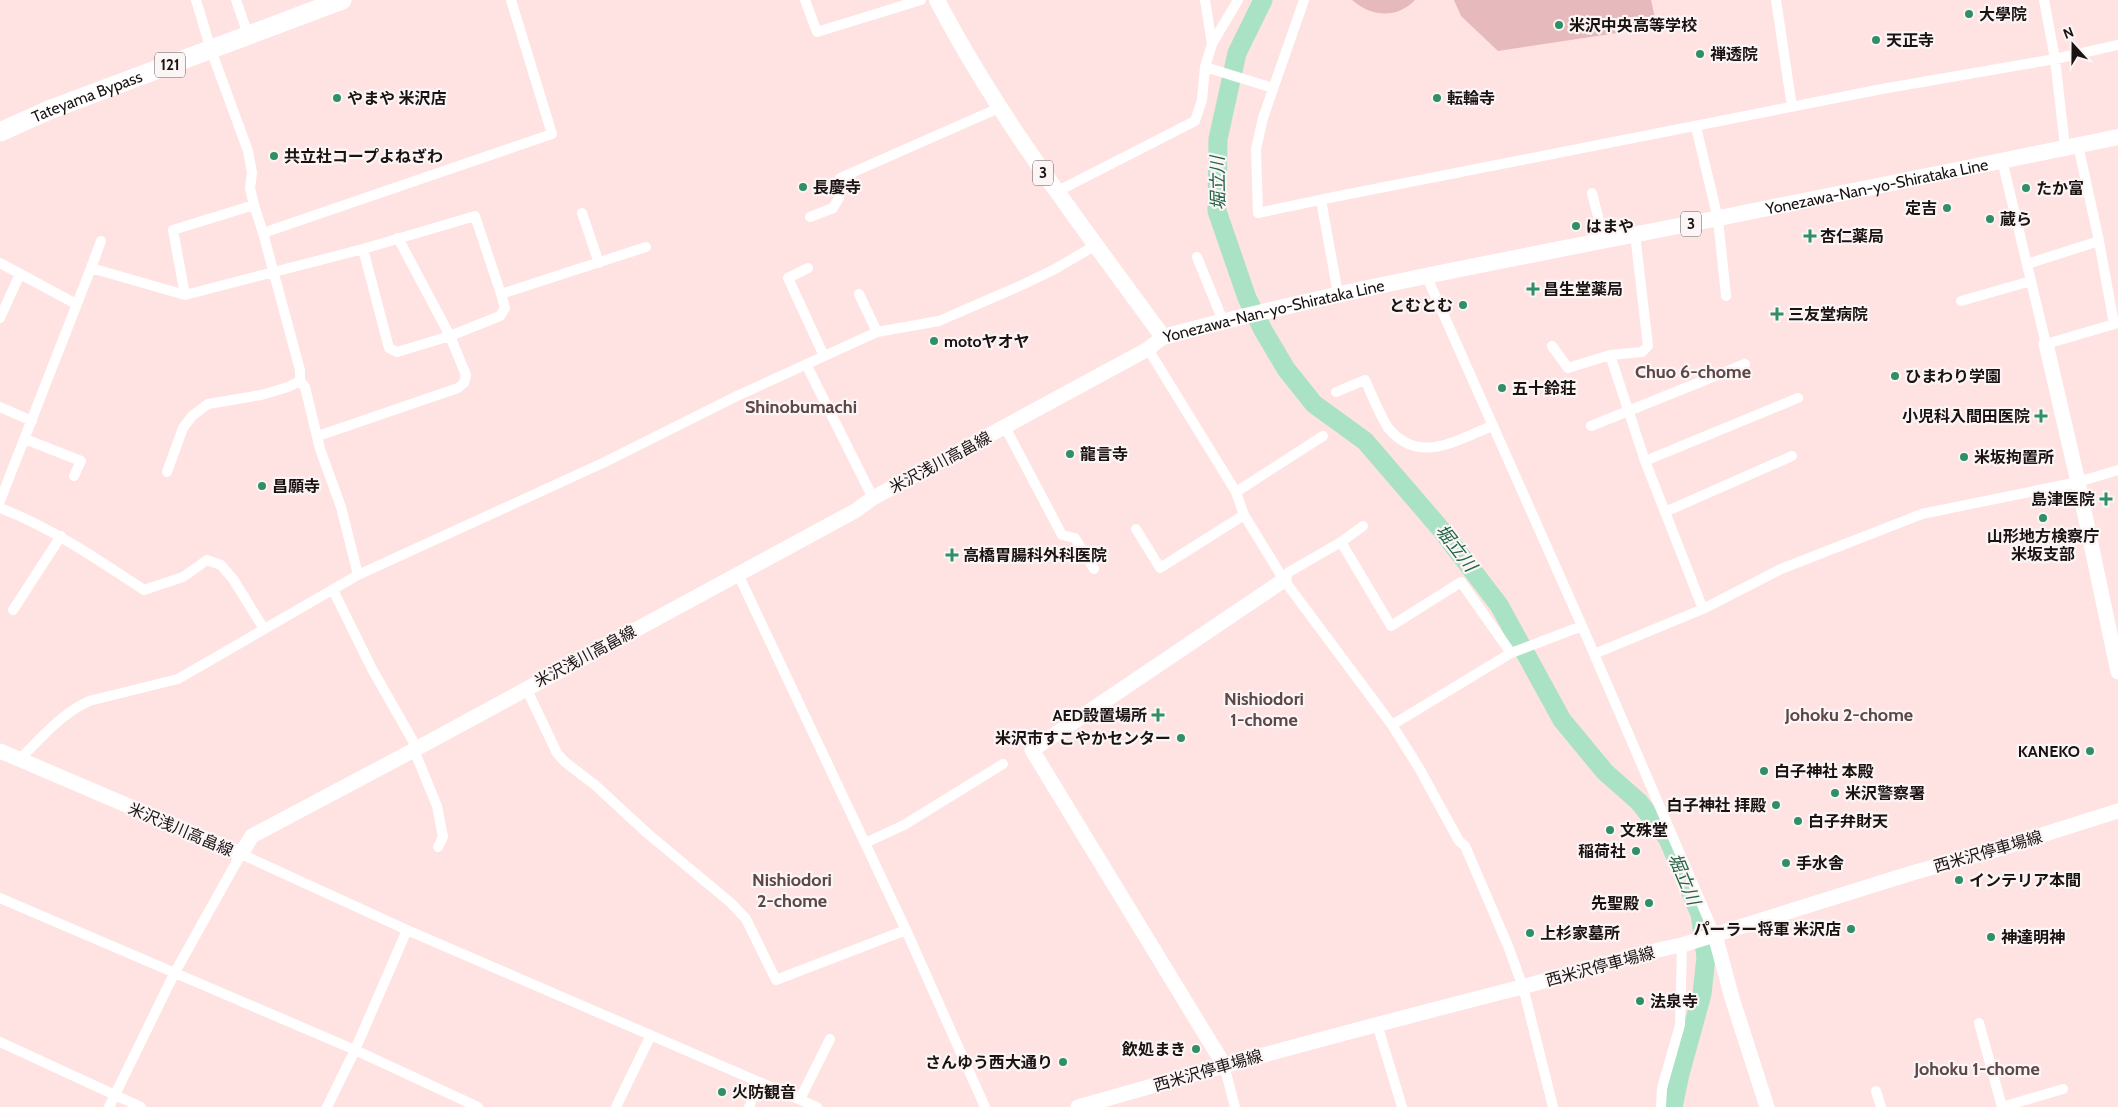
<svg xmlns="http://www.w3.org/2000/svg" width="2118" height="1107" font-family="Cabin,'Noto Sans JP',sans-serif">
  <style>
    .pitch { fill: #e6babc }
    .lines { fill: none; stroke-linecap: round; stroke-linejoin: round }
    .river { stroke: #a9e2c4; stroke-width: 19 }
    .street { stroke: #fff; stroke-width: 10 }
    .secondary { stroke: #fff; stroke-width: 15 }
    .primary { stroke: #fff; stroke-width: 16 }
    .highway { stroke: #fff; stroke-width: 19 }
    .poi-dot { fill: #308f67; stroke: #fbf5f5; stroke-width: 2 }
    .labels { text-anchor: middle; stroke-width: 4.5; stroke-linejoin: round; paint-order: stroke }
    .shield { fill: #fbf5f5; stroke: #5e5656; stroke-width: 1 }
    .shield-label { font-size: 15px; font-weight: bold; fill: #1b1212 }
    .poi-label { font-size: 16px; font-weight: bold; fill: #1b1212; stroke: #fbf5f5; text-anchor: start }
    .street-label { font-size: 16px; fill: #1b1212; stroke: #fbf5f5 }
    .water-label { font-size: 18px; font-style: italic; fill: #236448; stroke: #fbf5f5 }
    .neighbourhood-label { font-size: 18px; font-weight: bold; fill: #5e4748; stroke: #fbf5f5 }
  </style>
  <rect width="100%" height="100%" fill="#ffe2e2"/>
  <path class="pitch" d="M 1352,0 L 1415,0 C 1397,19 1371,17 1352,0 Z
    M 1454,0 L 1651,0 L 1657,27 L 1498,51 L 1461,16 Z"/>
  <g class="lines">
    <path class="river" d="M 1263,0 L 1237,53 L 1218,139 L 1217,211 L 1247,298 L 1263,330 L 1286,369 L 1314,404 L 1365,441 L 1439,527 L 1499,605 L 1562,720 L 1605,772 L 1639,802 L 1668,839 L 1700,914 L 1706,957 L 1702,994 L 1680,1074 L 1673,1107"/>
    <path class="street" d="M 236,0 L 248,35
      M 805,0 L 817,32 L 921,0
      M 1205,0 L 1212,44
      M 1304,0 L 1263,118 L 1256,149 L 1258,213 L 1334,197 L 1882,89 L 2055,59 L 2118,45
      M 1776,0 L 1792,107
      M 2044,0 L 2055,59 L 2065,147
      M 1205,67 L 1273,88
      M 1696,127 L 1718,219 L 1726,296
      M 2078,145 L 2099,241 L 2114,324
      M 2002,160 L 2046,344 L 2118,323
      M 1056,192 L 1195,121 L 1202,100 L 1205,67 L 1212,44 L 1238,0
      M 1592,193 L 1604,240
      M 1321,200 L 1338,294
      M 582,213 L 599,263
      M 810,217 L 833,208 L 839,198 L 840,178 L 999,108
      M 263,233 L 552,134 L 511,0
      M 363,249 L 389,348 L 397,352 L 450,336 L 500,316 L 505,308 L 501,294 L 646,247
      M 1197,257 L 1223,321
      M 0,263 L 76,304
      M 2027,264 L 2099,241
      M 91,268 L 101,241
      M 808,268 L 788,278 L 824,356
      M 1426,275 L 1582,626 L 1715,935
      M 859,294 L 877,332
      M 185,295 L 173,230 L 254,205
      M 1961,301 L 2031,281
      M 0,318 L 20,274
      M 1552,346 L 1568,368 L 1610,355 L 1642,352 L 1648,346 L 1635,234
      M 1148,349 L 1236,492 L 1244,515 L 1284,580 L 1392,725 L 1419,768 L 1459,841 L 1465,846 L 1508,946 L 1523,987 L 1553,1107
      M 1610,355 L 1645,461 L 1703,609
      M 806,364 L 873,498
      M 300,381 L 305,387 L 320,449 L 341,507 L 358,575
      M 1336,392 L 1365,380 C 1371,393 1381,418 1389,429 C 1420,465 1457,440 1492,426
      M 0,407 L 32,421
      M 1591,426 L 1745,364
      M 1005,427 L 1062,535 L 1075,538 L 1094,569
      M 318,436 L 458,388 L 464,383 L 466,375 L 450,336 L 398,238
      M 25,439 L 81,461 L 74,476
      M 1645,461 L 1798,398
      M 167,472 L 183,428 L 192,416 L 208,404 L 261,395 L 288,387 L 300,381 L 300,370 L 263,233 L 254,205 L 250,188 L 252,173 L 248,151 L 211,50 L 196,0
      M 1236,492 L 1323,436
      M 0,501 L 91,268 L 185,295 L 363,249 L 475,216 L 501,294
      M 0,508 C 52,528 97,559 144,590 L 183,577 L 207,560 L 221,565 L 233,579 L 264,629
      M 1665,512 L 1792,456
      M 1136,529 L 1160,568 L 1244,515
      M 1341,542 L 1391,626 L 1461,582 L 1511,653
      M 738,574 L 906,930 L 985,1107
      M 1284,580 L 1289,572 L 1341,542 L 1363,526
      M 333,590 L 372,669 L 417,748
      M 13,610 L 61,536
      M 1594,654 L 1703,609 L 1781,569 L 1922,514 L 2078,482 L 2118,470
      M 526,688 L 557,753 L 565,762 L 595,785 L 647,833 L 731,903 L 746,919 L 776,980 L 906,930
      M 1392,725 L 1511,653 L 1582,626
      M 414,750 L 437,806 L 443,837 L 438,847
      M 19,760 C 41,738 61,714 89,701 L 178,679 L 358,575 L 605,462 L 737,396 L 877,332 L 939,321 L 1022,285 L 1055,269 L 1096,245
      M 865,843 L 904,825 L 1003,764
      M 0,898 L 355,1050 L 478,1107
      M 1979,1023 L 2002,1107 L 2063,1089
      M 1377,1024 L 1402,1107
      M 0,1042 L 141,1107
      M 1224,1065 L 1235,1107
      M 1876,1091 L 1881,1107
      M 800,1099 L 830,1039
      M 109,1107 L 174,974 L 241,854 L 407,930 L 817,1107
      M 327,1107 L 355,1050 L 407,930
      M 616,1107 L 651,1035
      M 749,1107 L 759,1082
      M 1661,1107 L 1662,1088 L 1680,1025 L 1682,945"/>
    <path class="secondary" d="M 2046,344 L 2078,482 L 2118,672
      M 0,751 L 241,854 L 252,836 L 414,750 L 855,511 L 873,498 L 1148,349 L 1163,337
      M 1715,935 L 1732,998 L 1767,1107
      M 1224,1065 L 1032,750 L 1284,580
      M 1078,1107 C 1221,1066 1365,1027 1510,990 C 1567,976 1623,956 1682,945 L 1912,873 L 1998,849 L 2118,811"/>
    <path class="primary" id="s1" d="M 937,0 C 1000,121 1083,227 1163,337 C 1347,288 1533,255 1719,218 C 1852,192 1985,164 2118,137"/>
    <path class="highway" id="s2" d="M 0,132 L 49,110 L 342,0"/>
  </g>
  <g class="poi-dot">
    <circle cx="1969" cy="14" r="5"/>
    <circle cx="1559" cy="25" r="5"/>
    <circle cx="1876" cy="40" r="5"/>
    <circle cx="1700" cy="54" r="5"/>
    <circle cx="337" cy="98" r="5"/>
    <circle cx="1437" cy="98" r="5"/>
    <circle cx="274" cy="156" r="5"/>
    <circle cx="803" cy="187" r="5"/>
    <circle cx="2026" cy="188" r="5"/>
    <circle cx="1947" cy="208" r="5"/>
    <circle cx="1990" cy="219" r="5"/>
    <circle cx="1576" cy="226" r="5"/>
    <path d="M1807.5 228.5h5v5h5v5h-5v5h-5v-5h-5v-5h5z"/>
    <path d="M1530.5 281.5h5v5h5v5h-5v5h-5v-5h-5v-5h5z"/>
    <circle cx="1463" cy="305" r="5"/>
    <path d="M1774.5 306.5h5v5h5v5h-5v5h-5v-5h-5v-5h5z"/>
    <circle cx="934" cy="341" r="5"/>
    <circle cx="1895" cy="376" r="5"/>
    <circle cx="1502" cy="388" r="5"/>
    <path d="M2038.5 408.5h5v5h5v5h-5v5h-5v-5h-5v-5h5z"/>
    <circle cx="1070" cy="454" r="5"/>
    <circle cx="1964" cy="457" r="5"/>
    <circle cx="262" cy="486" r="5"/>
    <path d="M2103.5 491.5h5v5h5v5h-5v5h-5v-5h-5v-5h5z"/>
    <circle cx="2043" cy="518" r="5"/>
    <path d="M949.5 547.5h5v5h5v5h-5v5h-5v-5h-5v-5h5z"/>
    <path d="M1155.5 707.5h5v5h5v5h-5v5h-5v-5h-5v-5h5z"/>
    <circle cx="1181" cy="738" r="5"/>
    <circle cx="2090" cy="751" r="5"/>
    <circle cx="1764" cy="771" r="5"/>
    <circle cx="1835" cy="793" r="5"/>
    <circle cx="1776" cy="805" r="5"/>
    <circle cx="1798" cy="821" r="5"/>
    <circle cx="1610" cy="830" r="5"/>
    <circle cx="1636" cy="851" r="5"/>
    <circle cx="1786" cy="863" r="5"/>
    <circle cx="1959" cy="880" r="5"/>
    <circle cx="1649" cy="903" r="5"/>
    <circle cx="1851" cy="929" r="5"/>
    <circle cx="1530" cy="933" r="5"/>
    <circle cx="1991" cy="937" r="5"/>
    <circle cx="1640" cy="1001" r="5"/>
    <circle cx="1196" cy="1049" r="5"/>
    <circle cx="1063" cy="1062" r="5"/>
    <circle cx="722" cy="1092" r="5"/>
  </g>
  <g class="labels">
    <g class="shield">
      <rect x="155" y="52.5" width="30" height="25" rx="4"/>
      <rect x="1033" y="160.5" width="20" height="25" rx="4"/>
      <rect x="1681" y="211.5" width="20" height="25" rx="4"/>
    </g>
    <g class="shield-label">
      <text x="170" y="70">121</text>
      <text x="1043" y="178">3</text>
      <text x="1691" y="229">3</text>
    </g>
    <g class="poi-label">
      <text x="1979" y="20">大學院</text>
      <text x="1569" y="31">米沢中央高等学校</text>
      <text x="1886" y="46">天正寺</text>
      <text x="1710" y="60">禅透院</text>
      <text x="347" y="104">やまや 米沢店</text>
      <text x="1447" y="104">転輪寺</text>
      <text x="284" y="162">共立社コープよねざわ</text>
      <text x="813" y="193">長慶寺</text>
      <text x="2036" y="194">たか富</text>
      <text x="1937" y="214" text-anchor="end">定吉</text>
      <text x="2000" y="225">蔵ら</text>
      <text x="1586" y="232">はまや</text>
      <text x="1820" y="242">杏仁薬局</text>
      <text x="1543" y="295">昌生堂薬局</text>
      <text x="1453" y="311" text-anchor="end">とむとむ</text>
      <text x="1788" y="320">三友堂病院</text>
      <text x="944" y="347">motoヤオヤ</text>
      <text x="1905" y="382">ひまわり学園</text>
      <text x="1512" y="394">五十鈴荘</text>
      <text x="2030" y="422" text-anchor="end">小児科入間田医院</text>
      <text x="1080" y="460">龍言寺</text>
      <text x="1974" y="463">米坂拘置所</text>
      <text x="272" y="492">昌願寺</text>
      <text x="2095" y="505" text-anchor="end">島津医院</text>
      <text x="2043" y="542" text-anchor="middle">山形地方検察庁<tspan x="2043" dy="18">米坂支部</tspan></text>
      <text x="963" y="561">高橋胃腸科外科医院</text>
      <text x="1147" y="721" text-anchor="end">AED設置場所</text>
      <text x="1171" y="744" text-anchor="end">米沢市すこやかセンター</text>
      <text x="2080" y="757" text-anchor="end">KANEKO</text>
      <text x="1774" y="777">白子神社 本殿</text>
      <text x="1845" y="799">米沢警察署</text>
      <text x="1766" y="811" text-anchor="end">白子神社 拝殿</text>
      <text x="1808" y="827">白子弁財天</text>
      <text x="1620" y="836">文殊堂</text>
      <text x="1626" y="857" text-anchor="end">稲荷社</text>
      <text x="1796" y="869">手水舎</text>
      <text x="1969" y="886">インテリア本間</text>
      <text x="1639" y="909" text-anchor="end">先聖殿</text>
      <text x="1841" y="935" text-anchor="end">パーラー将軍 米沢店</text>
      <text x="1540" y="939">上杉家墓所</text>
      <text x="2001" y="943">神達明神</text>
      <text x="1650" y="1007">法泉寺</text>
      <text x="1186" y="1055" text-anchor="end">飲処まき</text>
      <text x="1053" y="1068" text-anchor="end">さんゆう西大通り</text>
      <text x="732" y="1098">火防観音</text>
    </g>
    <g class="street-label">
      <text dy="6" stroke="none"><textPath href="#s2" startOffset="94">Tateyama Bypass</textPath></text>
      <text dy="6" stroke="none"><textPath href="#s1" startOffset="1136">Yonezawa-Nan-yo-Shirataka Line</textPath></text>
      <text dy="6" stroke="none"><textPath href="#s1" startOffset="520">Yonezawa-Nan-yo-Shirataka Line</textPath></text>
      <text transform="translate(940 462) rotate(-28)" y="6">米沢浅川高畠線</text>
      <text transform="translate(585 656) rotate(-28)" y="6">米沢浅川高畠線</text>
      <text transform="translate(181 829) rotate(23)" y="6">米沢浅川高畠線</text>
      <text transform="translate(1988 851) rotate(-16)" y="6">西米沢停車場線</text>
      <text transform="translate(1600 966) rotate(-15)" y="6">西米沢停車場線</text>
      <text transform="translate(1208 1070) rotate(-16)" y="6">西米沢停車場線</text>
    </g>
    <g class="water-label">
      <text transform="translate(1218 183) rotate(-91)" y="6">堀立川</text>
      <text transform="translate(1456 548) rotate(52)" y="6">堀立川</text>
      <text transform="translate(1684 879) rotate(67)" y="6">堀立川</text>
    </g>
    <g class="neighbourhood-label">
      <text x="1693" y="378">Chuo 6-chome</text>
      <text x="801" y="413">Shinobumachi</text>
      <text x="1264" y="705">Nishiodori<tspan x="1264" dy="21">1-chome</tspan></text>
      <text x="1849" y="721">Johoku 2-chome</text>
      <text x="792" y="886">Nishiodori<tspan x="792" dy="21">2-chome</tspan></text>
      <text x="1977" y="1075">Johoku 1-chome</text>
    </g>
  </g>
  <g transform="translate(2073 45) rotate(339)" stroke="#fbf5f5" stroke-width="4" paint-order="stroke">
  <path d="M0-4L9 19L0 12L-9 19Z" fill="#1b1212"/>
  <text y="-8" font-size="14" font-weight="bold" text-anchor="middle" fill="#1b1212">N</text>
  </g>
</svg>
